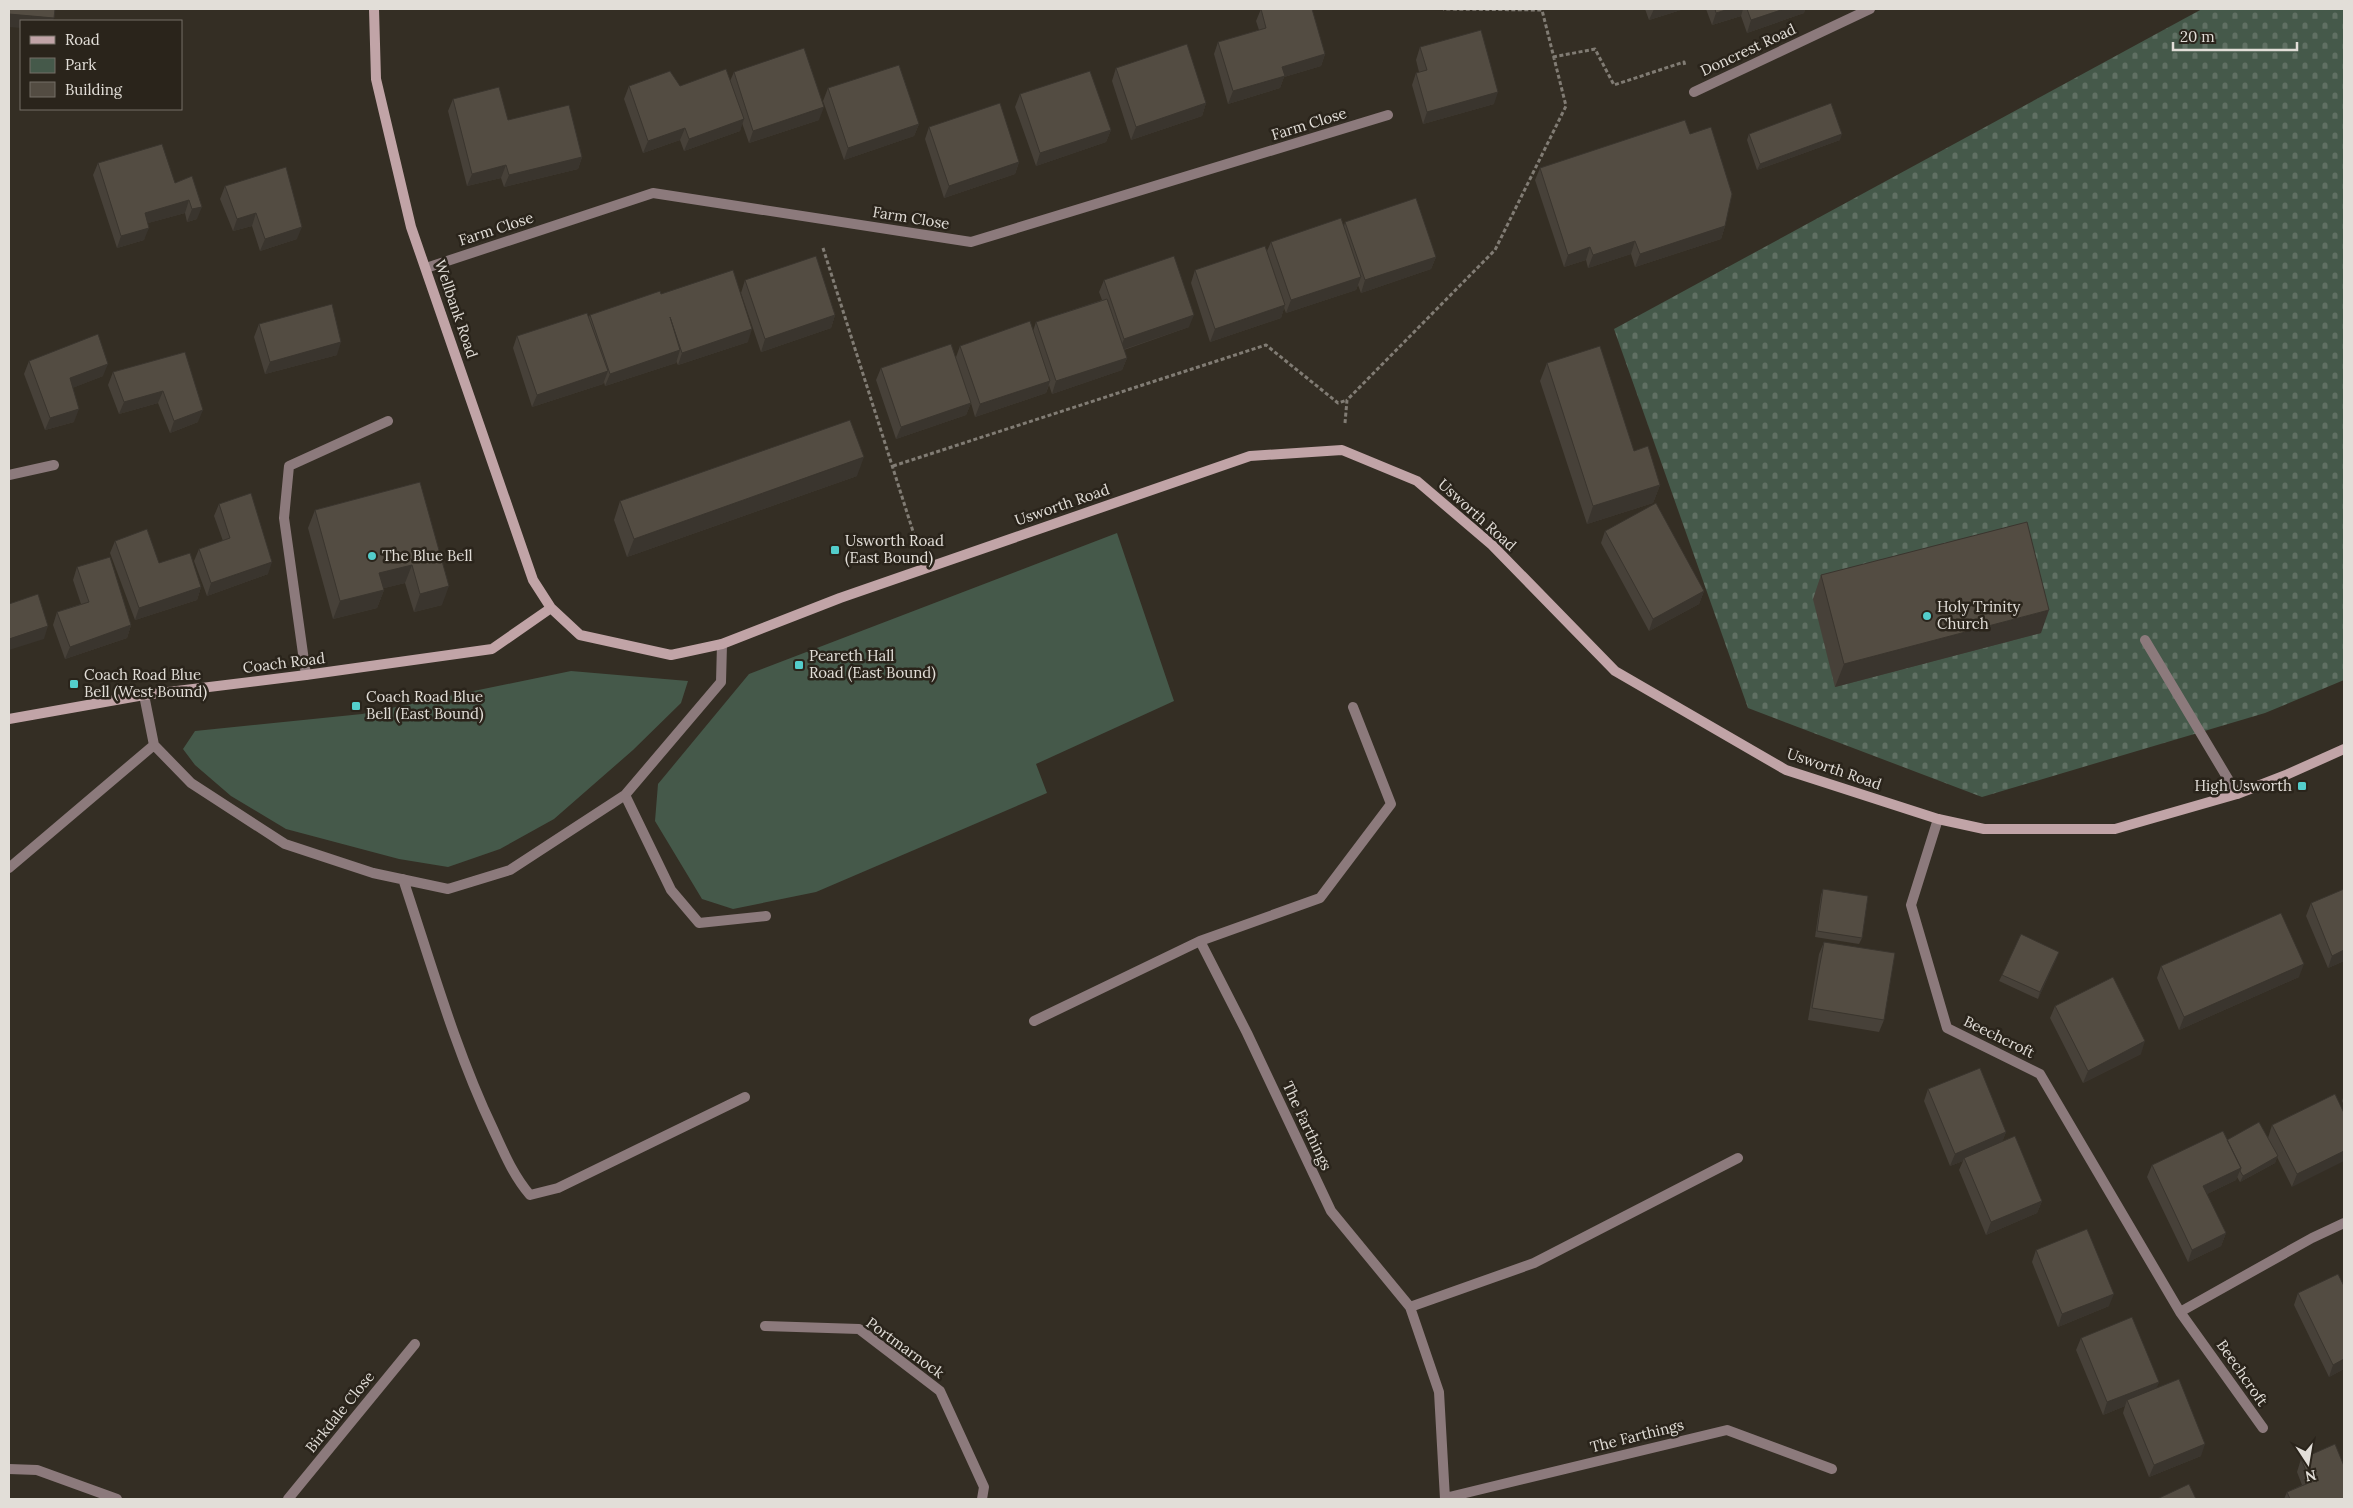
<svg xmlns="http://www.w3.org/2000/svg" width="2353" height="1508" font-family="Lora,serif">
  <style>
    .green { fill: #45594a }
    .cemetery { fill: url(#cemetery-stones) }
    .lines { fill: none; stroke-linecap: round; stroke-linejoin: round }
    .path { stroke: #817c74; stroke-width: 3; stroke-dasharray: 4 2.5; stroke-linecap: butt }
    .lane { stroke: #8c7a7c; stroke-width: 10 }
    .street { stroke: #8c7a7c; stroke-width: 10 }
    .secondary { stroke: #c1a4a7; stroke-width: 10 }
    .wall { fill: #474139 }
    .shaded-wall { fill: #3a352e }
    .building { fill: #534c42; stroke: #3a352e }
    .poi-dot { fill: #53cdcb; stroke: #2a241b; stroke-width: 2 }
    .labels { text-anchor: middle; stroke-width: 5; stroke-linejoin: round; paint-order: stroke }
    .street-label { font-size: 15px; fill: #e2ded8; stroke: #2a241b }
    .poi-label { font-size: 15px; fill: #e2ded8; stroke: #2a241b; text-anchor: start }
  </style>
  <defs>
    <pattern id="cemetery-stones" width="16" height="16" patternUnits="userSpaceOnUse" patternTransform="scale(1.25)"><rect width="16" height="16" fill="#45594a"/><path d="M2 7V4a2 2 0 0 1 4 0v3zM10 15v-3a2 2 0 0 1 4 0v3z" fill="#607063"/></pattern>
  </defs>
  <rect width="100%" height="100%" fill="#342e24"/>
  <path class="green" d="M 1117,533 L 1174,701 L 1036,764 L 1047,793 L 816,892 L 733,909 L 702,899 L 655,821 L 658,784 L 749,674 Z
    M 571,671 L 688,681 L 681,703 L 633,750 L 554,819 L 500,849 L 448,867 L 399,859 L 286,829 L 231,796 L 195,765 L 183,749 L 195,731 L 362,714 Z"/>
  <path class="cemetery" d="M 2202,9 L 2344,9 L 2344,680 L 2265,713 L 1982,797 L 1748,708 L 1614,329 Z"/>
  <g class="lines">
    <path class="path" d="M 1553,57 L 1595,49 L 1614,85 L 1684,62 L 1685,66
      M 823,248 L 917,544
      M 1345,423 L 1347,400 L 1495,250 L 1566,106 L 1542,10 L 1443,9
      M 893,466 L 1266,345 L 1338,403 L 1347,400"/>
    <path class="lane" d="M 2145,640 L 2237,794
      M 306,675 L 284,518 L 289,466 L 388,421
      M 154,745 L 191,783 L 285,844 L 373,873 L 448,889 L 510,870 L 625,795 L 721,682 L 722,644
      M 625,795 L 671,890 L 699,923 L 766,916
      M 9,868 L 154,745 L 144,695
      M 403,879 C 431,963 455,1049 493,1129 C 504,1153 513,1175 530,1195 L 558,1188 L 745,1097"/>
    <path class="street" d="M 1694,92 L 1870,9
      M 426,268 L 653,193 L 971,242 L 1388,115
      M 9,475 L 54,465
      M 1938,819 L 1911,905 L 1947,1028 L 2040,1074 L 2180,1312 L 2263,1428
      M 1200,941 L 1247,1033 L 1331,1211 L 1410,1307 L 1439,1392 L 1445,1499
      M 1034,1021 L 1200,941 L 1320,898 L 1391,804 L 1353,707
      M 1410,1307 L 1534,1263 L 1738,1158
      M 2180,1312 L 2312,1238 L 2344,1223
      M 765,1326 L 859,1329 L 940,1391 L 984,1487 L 982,1499
      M 9,1469 L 37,1470 L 117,1499
      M 1445,1498 L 1727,1430 L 1832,1469
      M 288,1499 L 415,1344"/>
    <path class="secondary" d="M 374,9 L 376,79 L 411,227 L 533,580 L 551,608 L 580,635 L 671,655 L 722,644 L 840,598 L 1250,456 L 1342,450 L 1417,481 L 1492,545 L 1615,671 L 1786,770 L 1938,819 L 1984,829 L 2115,829 L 2237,794 L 2286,775 L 2344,749
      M 9,719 L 144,695 L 306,675 L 492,649 L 551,608"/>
  </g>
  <path class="wall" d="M 1261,9 L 1325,54 L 1321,66 L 1284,77 L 1280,88 L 1228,104 L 1214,54 L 1218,42 L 1259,30 L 1256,21 Z
    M 1645,9 L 1684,9 L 1649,20 Z
    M 1706,9 L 1805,9 L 1804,13 L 1747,33 L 1741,16 L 1712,25 Z
    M 1420,47 L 1494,104 L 1423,124 L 1412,85 L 1416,73 L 1419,72 L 1416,60 Z
    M 1116,68 L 1206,103 L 1202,116 L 1131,140 L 1112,81 Z
    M 734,72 L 819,120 L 749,143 L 742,123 L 740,131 L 684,151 L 680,140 L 643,153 L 624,99 L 629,86 L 680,86 L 730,81 Z
    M 828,88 L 919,124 L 914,136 L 844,160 L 823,101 Z
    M 1020,94 L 1111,130 L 1106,142 L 1036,166 L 1015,107 Z
    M 453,99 L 508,120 L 582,157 L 578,169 L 504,187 L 501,178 L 467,186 L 448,111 Z
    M 929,127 L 1019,162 L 1015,174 L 944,198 L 925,139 Z
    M 1690,134 L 1725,226 L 1721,239 L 1635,267 L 1631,254 L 1588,268 L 1586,260 L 1564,267 L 1535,180 L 1540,168 Z
    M 1749,134 L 1840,140 L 1757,170 L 1747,140 Z
    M 98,163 L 175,183 L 192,176 L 197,219 L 187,222 L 185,213 L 148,223 L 144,240 L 117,248 L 93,175 Z
    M 225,186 L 297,239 L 260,251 L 252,226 L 233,231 L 220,199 Z
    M 1345,222 L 1436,257 L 1431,269 L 1361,293 L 1358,285 L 1356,290 L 1286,313 L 1284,308 L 1281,318 L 1210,342 L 1191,283 L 1195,270 L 1267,251 L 1271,242 L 1344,226 Z
    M 745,280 L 835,315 L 831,328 L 761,352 L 741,293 Z
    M 1104,280 L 1189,327 L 1124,350 L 1127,358 L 1122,370 L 1052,394 L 1049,385 L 1046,393 L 975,417 L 971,403 L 966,415 L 896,439 L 876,380 L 881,368 L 956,357 L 960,346 L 1033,331 L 1036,322 L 1102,300 L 1099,292 Z
    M 661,294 L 748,342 L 678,365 L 676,361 L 676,363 L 605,386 L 604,382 L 603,384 L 532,407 L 513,348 L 517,336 L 589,317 L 590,315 Z
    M 259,324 L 337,355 L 265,374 L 254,337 Z
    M 185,352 L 198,422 L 170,433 L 158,403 L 119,414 L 108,385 L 113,372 Z
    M 29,361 L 103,376 L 72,388 L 74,422 L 45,430 L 24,374 Z
    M 1547,363 L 1660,485 L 1653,503 L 1587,524 L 1540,381 Z
    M 857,476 L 627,557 L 614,520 L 620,501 Z
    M 420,482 L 442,605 L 414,612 L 405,583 L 384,588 L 384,590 L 377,608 L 333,619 L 308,528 L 315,510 Z
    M 219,504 L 268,574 L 207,596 L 194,561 L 199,549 L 223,541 L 214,516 Z
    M 1605,531 L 1704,591 L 1699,604 L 1649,631 L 1601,543 Z
    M 115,541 L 159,563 L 201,587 L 197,600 L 135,620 L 110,553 Z
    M 77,567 L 131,625 L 127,638 L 65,659 L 53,625 L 57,612 L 81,604 L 73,580 Z
    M 1821,575 L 2041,633 L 1835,687 L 1813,599 Z
    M 1823,889 L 1862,938 L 1859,944 L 1815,937 L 1821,895 Z
    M 2311,903 L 2344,961 L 2328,968 L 2306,916 Z
    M 1824,942 L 1884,1020 L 1879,1032 L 1808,1020 L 1819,954 Z
    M 2059,952 L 2038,999 L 1999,981 L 2002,975 Z
    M 2161,966 L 2299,977 L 2179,1030 L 2157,978 Z
    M 2055,1006 L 2141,1054 L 2083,1083 L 2050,1018 Z
    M 1928,1089 L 2006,1132 L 2002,1142 L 2042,1201 L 2037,1213 L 1986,1235 L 1959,1170 L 1963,1161 L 1950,1166 L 1924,1101 Z
    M 2335,1094 L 2292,1187 L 2277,1157 L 2275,1163 L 2240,1182 L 2237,1177 L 2236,1180 L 2207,1194 L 2226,1233 L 2221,1246 L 2188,1262 L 2147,1177 L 2152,1165 L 2227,1140 L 2268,1138 L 2272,1125 Z
    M 2344,1095 L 2344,1105 L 2342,1101 Z
    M 2036,1250 L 2109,1306 L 2058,1327 L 2032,1262 Z
    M 2298,1293 L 2344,1369 L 2329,1377 L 2294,1305 Z
    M 2081,1338 L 2159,1382 L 2156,1388 L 2201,1456 L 2149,1477 L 2123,1413 L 2125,1406 L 2103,1415 L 2076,1350 Z
    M 2301,1459 L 2344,1499 L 2284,1499 L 2287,1492 L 2302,1485 L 2297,1472 Z"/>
  <path class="shaded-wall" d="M 1654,9 L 1684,9 L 1649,20 Z
    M 1729,9 L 1743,9 L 1741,16 L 1712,25 L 1716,13 Z
    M 1784,9 L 1805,9 L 1804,13 L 1747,33 L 1751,20 Z
    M 9,14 L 54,18 L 53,21 L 21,21 L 21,28 L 9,27 Z
    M 1325,54 L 1321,66 L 1284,77 L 1280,88 L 1228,104 L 1233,91 L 1282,67 Z
    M 1498,92 L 1494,104 L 1423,124 L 1427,112 Z
    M 1206,103 L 1202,116 L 1131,140 L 1136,127 Z
    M 824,107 L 819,120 L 749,143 L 753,131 Z
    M 744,119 L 740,131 L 684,151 L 689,139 Z
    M 919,124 L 914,136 L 844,160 L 848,148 Z
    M 685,128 L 680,140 L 643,153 L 648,141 Z
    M 1111,130 L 1106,142 L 1036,166 L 1040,153 Z
    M 1842,134 L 1840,140 L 1757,170 L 1760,164 Z
    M 582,157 L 578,169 L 504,187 L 509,175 Z
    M 1019,162 L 1015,174 L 944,198 L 949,186 Z
    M 506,165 L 501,178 L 467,186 L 472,174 Z
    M 189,200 L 185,213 L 141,225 L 145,213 Z
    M 202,207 L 197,219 L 187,222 L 192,209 Z
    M 256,213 L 252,226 L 233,231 L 237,219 Z
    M 1725,226 L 1721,239 L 1635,267 L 1640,254 Z
    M 302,227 L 297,239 L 260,251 L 265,239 Z
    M 149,228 L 144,240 L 117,248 L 121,236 Z
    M 1635,241 L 1631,254 L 1588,268 L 1593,255 Z
    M 1590,247 L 1586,260 L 1564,267 L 1568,255 Z
    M 1436,257 L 1431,269 L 1361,293 L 1365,280 Z
    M 1361,277 L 1356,290 L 1286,313 L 1291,300 Z
    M 1285,305 L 1281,318 L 1210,342 L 1215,329 Z
    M 835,315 L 831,328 L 761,352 L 765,339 Z
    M 1194,315 L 1189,327 L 1119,351 L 1124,339 Z
    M 752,329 L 748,342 L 678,365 L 682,353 Z
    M 341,342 L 337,355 L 265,374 L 270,362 Z
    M 680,350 L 676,363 L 605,386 L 610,374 Z
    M 1127,358 L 1122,370 L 1052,394 L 1056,381 Z
    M 108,364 L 103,376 L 65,391 L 70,378 Z
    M 608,371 L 603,384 L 532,407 L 537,395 Z
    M 1050,381 L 1046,393 L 975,417 L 980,404 Z
    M 163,391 L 158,403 L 119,414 L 124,402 Z
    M 971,403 L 966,415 L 896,439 L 901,427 Z
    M 79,409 L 74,422 L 45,430 L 50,418 Z
    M 203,410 L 198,422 L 170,433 L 174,421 Z
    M 864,457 L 857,476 L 627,557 L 634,539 Z
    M 1660,485 L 1653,503 L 1587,524 L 1593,506 Z
    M 272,562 L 268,574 L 207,596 L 211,583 Z
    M 412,565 L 405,583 L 373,591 L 379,573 Z
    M 449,586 L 442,605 L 414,612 L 420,594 Z
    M 201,587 L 197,600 L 135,620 L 139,608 Z
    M 384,590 L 377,608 L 333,619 L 340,601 Z
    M 1704,591 L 1699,604 L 1649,631 L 1653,619 Z
    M 2049,610 L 2041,633 L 1835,687 L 1844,664 Z
    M 131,625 L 127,638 L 65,659 L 70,647 Z
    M 48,626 L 44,639 L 9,650 L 9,639 Z
    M 2344,950 L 2344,961 L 2328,968 L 2332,956 Z
    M 2059,952 L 2057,958 L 2038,999 L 2040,992 Z
    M 2304,964 L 2299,977 L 2179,1030 L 2184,1017 Z
    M 2145,1041 L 2141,1054 L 2083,1083 L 2088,1071 Z
    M 2006,1132 L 2001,1145 L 1964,1158 L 1963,1161 L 1950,1166 L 1955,1154 Z
    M 2344,1151 L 2344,1161 L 2292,1187 L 2297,1174 Z
    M 2278,1156 L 2275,1163 L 2240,1182 L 2243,1176 Z
    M 2241,1168 L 2236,1180 L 2199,1198 L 2203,1186 Z
    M 2042,1201 L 2037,1213 L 1986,1235 L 1991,1222 Z
    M 2226,1233 L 2221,1246 L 2188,1262 L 2192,1250 Z
    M 2114,1294 L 2109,1306 L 2058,1327 L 2062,1314 Z
    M 2344,1359 L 2344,1369 L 2329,1377 L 2333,1365 Z
    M 2159,1382 L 2154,1394 L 2127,1400 L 2125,1406 L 2103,1415 L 2107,1402 Z
    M 2205,1444 L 2201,1456 L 2149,1477 L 2154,1465 Z"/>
  <path class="building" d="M 9,9 L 55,9 L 54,18 L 9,14 Z
    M 1261,9 L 1312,9 L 1325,54 L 1282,67 L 1285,76 L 1233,91 L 1218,42 L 1266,28 Z
    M 1715,9 L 1729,9 L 1716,13 Z
    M 1747,9 L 1784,9 L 1751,20 Z
    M 1481,30 L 1498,92 L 1427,112 L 1416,73 L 1427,70 L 1420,47 Z
    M 1187,44 L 1206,103 L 1136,127 L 1116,68 Z
    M 804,48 L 824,107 L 753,131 L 734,72 Z
    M 899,65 L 919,124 L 848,148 L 828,88 Z
    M 726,69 L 744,119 L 689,139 L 685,128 L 648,141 L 629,86 L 670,71 L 680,86 Z
    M 1090,71 L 1111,130 L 1040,153 L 1020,94 Z
    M 499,87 L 508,120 L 569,105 L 582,157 L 509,175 L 506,165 L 472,174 L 453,99 Z
    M 1000,103 L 1019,162 L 949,186 L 929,127 Z
    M 1831,103 L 1842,134 L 1760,164 L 1749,134 Z
    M 1685,120 L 1690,134 L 1711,127 L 1732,194 L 1725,226 L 1640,254 L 1635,241 L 1593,255 L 1590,247 L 1568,255 L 1540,168 Z
    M 162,144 L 175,183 L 192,176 L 202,207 L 192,209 L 189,200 L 145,213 L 149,228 L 121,236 L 98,163 Z
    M 286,167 L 302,227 L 265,239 L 256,213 L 237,219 L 225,186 Z
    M 1416,198 L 1436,257 L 1365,280 L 1345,222 Z
    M 1341,218 L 1361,277 L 1291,300 L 1271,242 Z
    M 1265,246 L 1285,305 L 1215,329 L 1195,270 Z
    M 816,256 L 835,315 L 765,339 L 745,280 Z
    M 1174,256 L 1194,315 L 1124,339 L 1104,280 Z
    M 733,270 L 752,329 L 682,353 L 670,317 L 680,350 L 610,374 L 590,315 L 660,291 L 661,294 Z
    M 1107,299 L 1127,358 L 1056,381 L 1036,322 Z
    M 332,304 L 341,342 L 270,362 L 259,324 Z
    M 587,313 L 608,371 L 537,395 L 517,336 Z
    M 1030,321 L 1050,381 L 980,404 L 960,346 Z
    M 98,334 L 108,364 L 70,378 L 79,409 L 50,418 L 29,361 Z
    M 951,344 L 971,403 L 901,427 L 881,368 Z
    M 1600,346 L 1634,451 L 1648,446 L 1660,485 L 1593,506 L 1547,363 Z
    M 185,352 L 203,410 L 174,421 L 163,391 L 124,402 L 113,372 Z
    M 850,420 L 864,457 L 634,539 L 620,501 Z
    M 420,482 L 449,586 L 420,594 L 412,565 L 379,573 L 384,590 L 340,601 L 315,510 Z
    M 251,493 L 272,562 L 211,583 L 199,549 L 230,538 L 219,504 Z
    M 1656,503 L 1704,591 L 1653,619 L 1605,531 Z
    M 2027,522 L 2049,610 L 1844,664 L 1821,575 Z
    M 147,529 L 159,563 L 190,553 L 201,587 L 139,608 L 115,541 Z
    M 110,557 L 131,625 L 70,647 L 57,612 L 89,602 L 77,567 Z
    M 38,594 L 48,626 L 9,639 L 9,604 Z
    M 1823,889 L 1868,896 L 1862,938 L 1817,931 Z
    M 2344,889 L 2344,950 L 2332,956 L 2311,903 Z
    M 2281,913 L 2304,964 L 2184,1017 L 2161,966 Z
    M 2021,934 L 2059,952 L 2040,992 L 2002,975 Z
    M 1824,942 L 1895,953 L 1884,1020 L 1812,1008 Z
    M 2113,977 L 2145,1041 L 2088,1071 L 2055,1006 Z
    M 1980,1068 L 2006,1132 L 1955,1154 L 1928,1089 Z
    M 2335,1094 L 2344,1113 L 2344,1151 L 2297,1174 L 2272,1125 Z
    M 2259,1122 L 2278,1156 L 2243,1176 L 2240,1171 L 2241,1168 L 2227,1140 Z
    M 2223,1131 L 2241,1168 L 2203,1186 L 2226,1233 L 2192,1250 L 2152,1165 Z
    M 2015,1136 L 2042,1201 L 1991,1222 L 1964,1158 Z
    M 2087,1229 L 2114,1294 L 2062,1314 L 2036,1250 Z
    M 2338,1274 L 2344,1286 L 2344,1359 L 2333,1365 L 2298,1293 Z
    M 2132,1317 L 2159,1382 L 2107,1402 L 2081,1338 Z
    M 2179,1379 L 2205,1444 L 2154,1465 L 2127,1400 Z
    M 2335,1444 L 2344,1466 L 2344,1499 L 2290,1499 L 2287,1492 L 2311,1482 L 2301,1459 Z
    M 2189,1484 L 2196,1499 L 2157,1499 Z"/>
  <g class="poi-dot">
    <rect x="830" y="545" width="10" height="10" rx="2.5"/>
    <circle cx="372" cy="556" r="5"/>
    <circle cx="1927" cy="616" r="5"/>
    <rect x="794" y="660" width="10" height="10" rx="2.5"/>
    <rect x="69" y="679" width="10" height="10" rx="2.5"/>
    <rect x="351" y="701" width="10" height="10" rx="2.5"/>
    <rect x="2297" y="781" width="10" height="10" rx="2.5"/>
  </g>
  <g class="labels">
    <g class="street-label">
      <text transform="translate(1748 50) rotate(-25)" y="5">Doncrest Road</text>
      <text transform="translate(1309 124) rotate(-17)" y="5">Farm Close</text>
      <text transform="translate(911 218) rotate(9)" y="5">Farm Close</text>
      <text transform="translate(496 229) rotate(-18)" y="5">Farm Close</text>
      <text transform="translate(456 309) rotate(71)" y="5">Wellbank Road</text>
      <text transform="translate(1062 505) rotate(-19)" y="5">Usworth Road</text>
      <text transform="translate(1477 515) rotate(42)" y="5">Usworth Road</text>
      <text transform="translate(284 663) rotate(-7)" y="5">Coach Road</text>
      <text transform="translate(1834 769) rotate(19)" y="5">Usworth Road</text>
      <text transform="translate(1999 1037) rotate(26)" y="5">Beechcroft</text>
      <text transform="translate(1307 1126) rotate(65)" y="5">The Farthings</text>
      <text transform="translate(905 1348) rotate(36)" y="5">Portmarnock</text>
      <text transform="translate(2242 1373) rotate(55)" y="5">Beechcroft</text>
      <text transform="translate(340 1412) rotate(-51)" y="5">Birkdale Close</text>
      <text transform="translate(1637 1436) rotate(-14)" y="5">The Farthings</text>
    </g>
    <g class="poi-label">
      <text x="845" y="546">Usworth Road<tspan x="845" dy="17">(East Bound)</tspan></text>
      <text x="382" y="561">The Blue Bell</text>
      <text x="1937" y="612">Holy Trinity<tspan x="1937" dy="17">Church</tspan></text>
      <text x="809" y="661">Peareth Hall<tspan x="809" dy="17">Road (East Bound)</tspan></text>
      <text x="84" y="680">Coach Road Blue<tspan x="84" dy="17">Bell (West Bound)</tspan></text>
      <text x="366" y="702">Coach Road Blue<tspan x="366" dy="17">Bell (East Bound)</tspan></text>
      <text x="2292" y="791" text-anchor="end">High Usworth</text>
    </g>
  </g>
  <rect width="2353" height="1508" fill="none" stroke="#e2ded8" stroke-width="20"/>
  <rect x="20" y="20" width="162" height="90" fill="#2a241b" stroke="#746e67"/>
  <rect x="30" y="36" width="25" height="8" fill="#c1a4a7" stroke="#746e67"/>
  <text x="65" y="45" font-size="15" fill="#e2ded8">Road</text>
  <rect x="30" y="58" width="25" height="15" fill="#45594a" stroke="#746e67"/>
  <text x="65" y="70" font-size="15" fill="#e2ded8">Park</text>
  <rect x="30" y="82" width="25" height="15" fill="#534c42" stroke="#746e67"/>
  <text x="65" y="95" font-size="15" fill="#e2ded8">Building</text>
  <g transform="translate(2308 1463) rotate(168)" stroke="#2a241b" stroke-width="4" paint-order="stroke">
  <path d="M0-4L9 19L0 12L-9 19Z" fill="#e2ded8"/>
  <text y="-8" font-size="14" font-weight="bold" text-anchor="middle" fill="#e2ded8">N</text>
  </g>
  <path d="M2173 42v8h124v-8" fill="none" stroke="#e2ded8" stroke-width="2.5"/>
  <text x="2180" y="42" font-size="15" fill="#e2ded8" stroke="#2a241b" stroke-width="4" paint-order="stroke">20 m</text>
</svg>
